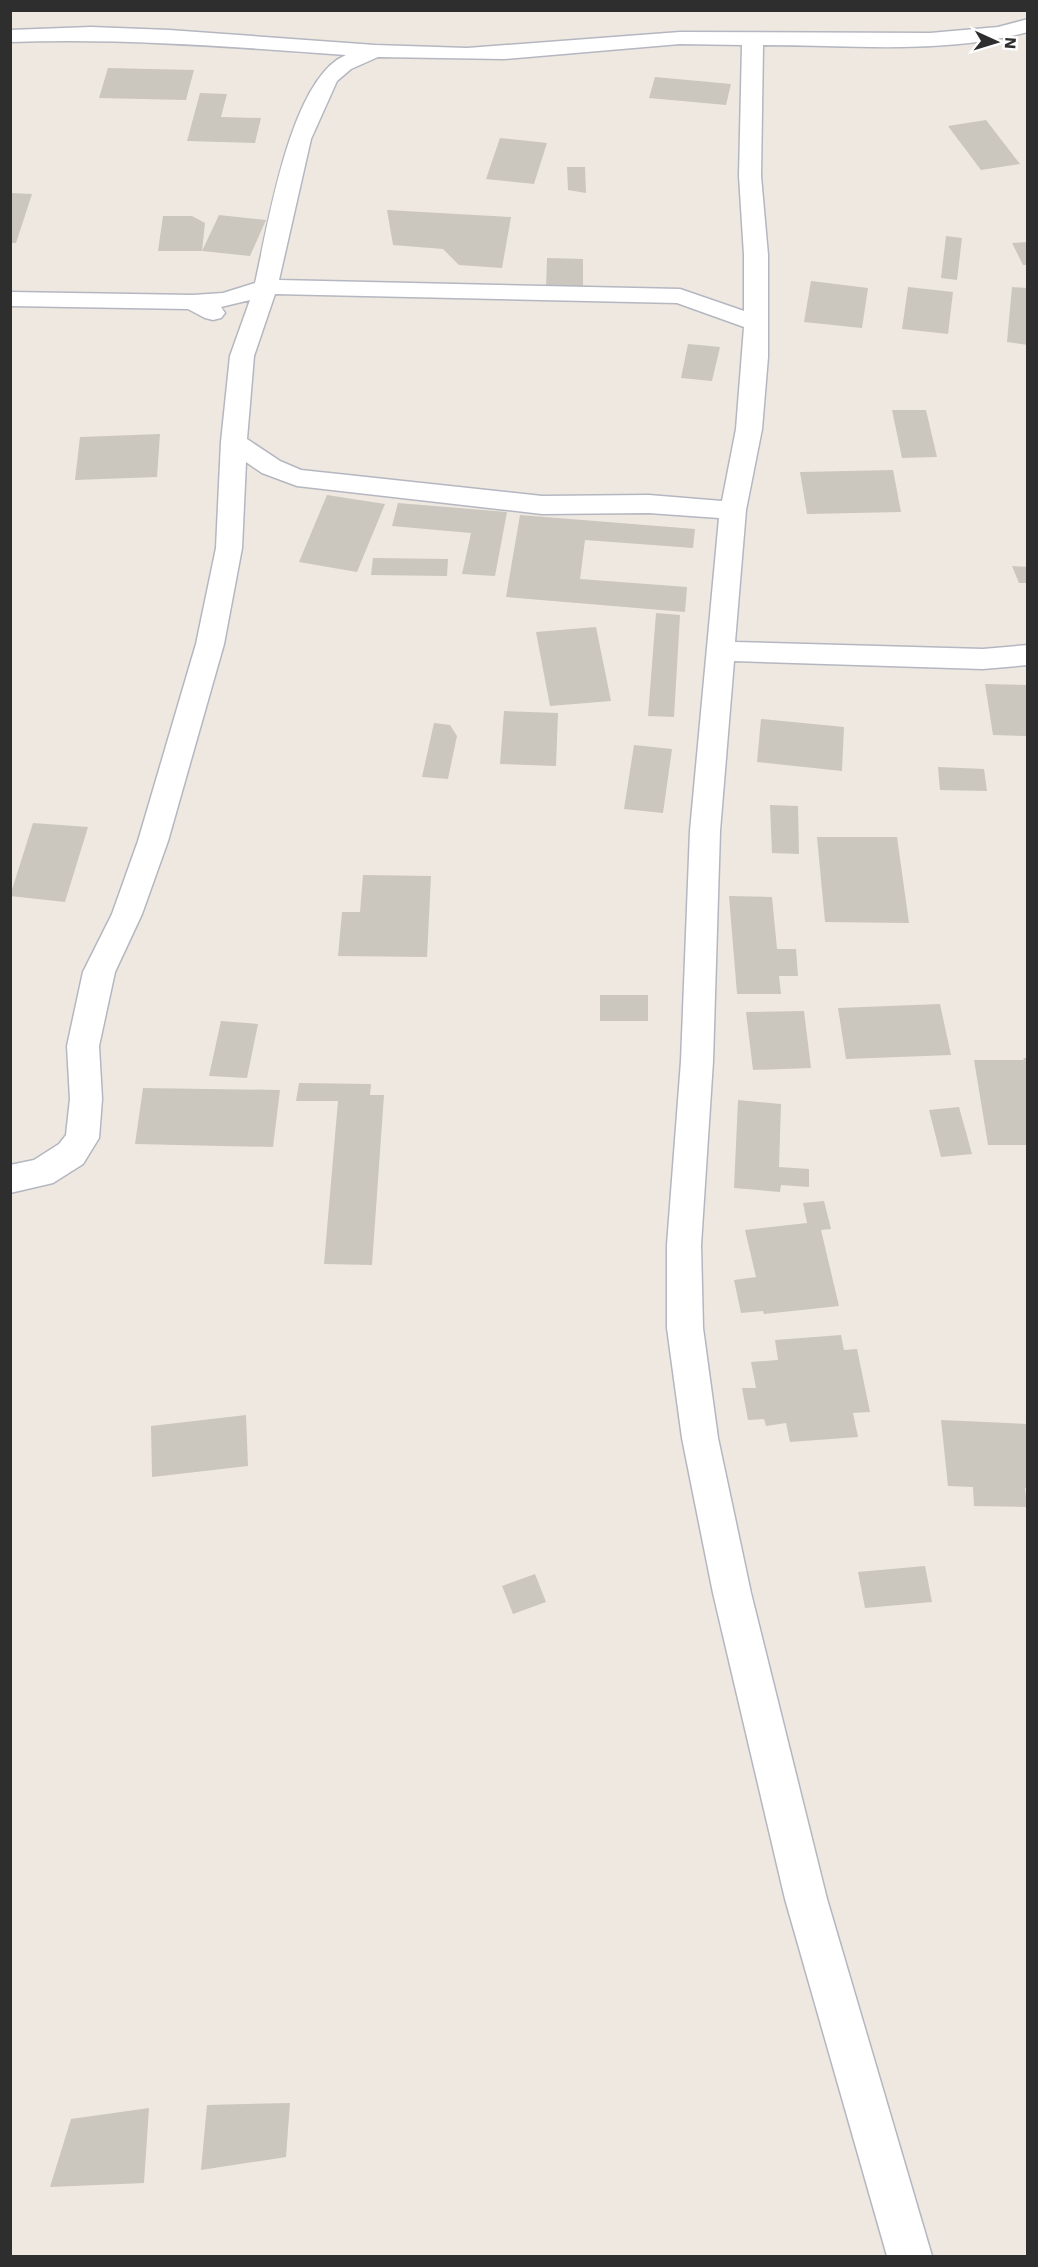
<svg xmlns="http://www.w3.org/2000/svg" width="1038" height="2267" font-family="'Work Sans',sans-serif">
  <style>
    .building { fill: #cbc6be }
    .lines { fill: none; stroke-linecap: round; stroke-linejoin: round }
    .minor-casing { stroke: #b4b7c1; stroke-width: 3 }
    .minor { fill: #fff; fill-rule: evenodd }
  </style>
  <rect width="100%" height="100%" fill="#efe8e0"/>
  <path class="building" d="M 108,68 L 194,70 L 186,100 L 99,98 Z
    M 655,77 L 731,84 L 726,105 L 649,98 Z
    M 200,93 L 227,94 L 221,117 L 261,118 L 255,143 L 187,141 Z
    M 986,120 L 1020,164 L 981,170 L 948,126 Z
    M 500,138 L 547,143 L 534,184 L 486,179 Z
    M 567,167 L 585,167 L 586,193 L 568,190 Z
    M 10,193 L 32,194 L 16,243 L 10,243 Z
    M 387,210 L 511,217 L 502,268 L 459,265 L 443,249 L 393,245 Z
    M 219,215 L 266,220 L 250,256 L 202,251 L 158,251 L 163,216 L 192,216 L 205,223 L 202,251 Z
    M 946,236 L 962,238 L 957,280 L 941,278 Z
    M 1028,242 L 1028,265 L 1023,265 L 1012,243 Z
    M 547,258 L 583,259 L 583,289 L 546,289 Z
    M 811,281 L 868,288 L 862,328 L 804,322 Z
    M 908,287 L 953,292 L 948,334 L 902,329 Z
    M 1012,287 L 1028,288 L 1028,345 L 1007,342 Z
    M 688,344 L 720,347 L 712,381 L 681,378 Z
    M 892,410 L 926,410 L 937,457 L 902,458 Z
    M 160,434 L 157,477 L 75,480 L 80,437 Z
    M 893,470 L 901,512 L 807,514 L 800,472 Z
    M 327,495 L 385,504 L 357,572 L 299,562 Z
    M 398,503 L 507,512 L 495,576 L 462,574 L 471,533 L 392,526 Z
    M 520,515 L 695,529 L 693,548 L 585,540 L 580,579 L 687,587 L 685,612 L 506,597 Z
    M 373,558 L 448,559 L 447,576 L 371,575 Z
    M 1012,566 L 1028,567 L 1028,583 L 1019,583 Z
    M 656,613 L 680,615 L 674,717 L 648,716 Z
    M 596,627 L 611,701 L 550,706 L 536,632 Z
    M 985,684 L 1028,685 L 1028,736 L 993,735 Z
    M 504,711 L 558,713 L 556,766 L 500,764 Z
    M 761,719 L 844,727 L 842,771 L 757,762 Z
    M 434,723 L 450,725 L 457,736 L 448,779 L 422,777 Z
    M 634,745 L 672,749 L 663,813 L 624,809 Z
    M 938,767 L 984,769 L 987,791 L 940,790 Z
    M 770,805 L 798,806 L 799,854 L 772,853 Z
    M 33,823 L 88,827 L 65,902 L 10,896 Z
    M 817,837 L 897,837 L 909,923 L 825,922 Z
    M 363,875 L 431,876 L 427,957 L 338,956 L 342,912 L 360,912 Z
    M 729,896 L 772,897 L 777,949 L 796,949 L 798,976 L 779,976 L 781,994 L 737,994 Z
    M 600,995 L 648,995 L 648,1021 L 600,1021 Z
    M 940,1004 L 951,1055 L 846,1059 L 838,1008 Z
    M 804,1011 L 811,1068 L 753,1070 L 746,1012 Z
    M 221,1021 L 258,1024 L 247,1078 L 209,1076 Z
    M 1023,1058 L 1028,1058 L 1028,1145 L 988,1145 L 974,1060 L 1024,1060 Z
    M 299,1083 L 371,1084 L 370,1095 L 384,1095 L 372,1265 L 324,1264 L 338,1101 L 296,1101 Z
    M 143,1088 L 280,1090 L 273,1147 L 135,1144 Z
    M 738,1100 L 781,1104 L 779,1167 L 809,1169 L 809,1187 L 781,1185 L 780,1192 L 734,1188 Z
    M 959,1107 L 972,1154 L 941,1157 L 929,1110 Z
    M 824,1201 L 831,1229 L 821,1230 L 839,1306 L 764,1314 L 763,1311 L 741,1313 L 734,1280 L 756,1277 L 745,1230 L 807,1223 L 803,1203 Z
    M 841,1335 L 844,1350 L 857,1349 L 870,1412 L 853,1413 L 858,1437 L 790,1442 L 786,1423 L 766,1426 L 764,1419 L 748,1420 L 742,1388 L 756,1388 L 751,1362 L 778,1360 L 775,1340 Z
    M 246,1415 L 248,1466 L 152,1477 L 151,1426 Z
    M 941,1420 L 1028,1424 L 1028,1488 L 1025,1488 L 1027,1507 L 974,1506 L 973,1487 L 948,1486 Z
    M 925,1566 L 932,1602 L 865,1608 L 858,1572 Z
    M 535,1574 L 546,1602 L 513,1614 L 502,1586 Z
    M 290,2103 L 286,2157 L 201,2170 L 207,2105 Z
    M 149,2108 L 144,2183 L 50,2187 L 71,2119 Z"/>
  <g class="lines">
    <g class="minor-casing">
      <path id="minor" d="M 1028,19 L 1028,32 C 943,55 850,45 763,45 L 761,176 L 768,255 L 768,357 L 762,429 L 746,510 L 735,642 L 983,649 L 1028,645 L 1028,665 L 983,669 L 734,661 L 720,831 L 713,1061 L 701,1245 L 703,1328 L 718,1438 L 751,1593 L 827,1899 L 932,2256 L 887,2256 L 785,1899 L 713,1593 L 682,1438 L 667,1328 L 667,1245 L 681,1061 L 690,831 L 719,518 L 649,513 L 542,514 L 297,486 L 262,473 L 246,462 L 242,548 L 224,644 L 168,841 L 142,914 L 115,972 L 99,1046 L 102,1099 L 99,1138 L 83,1164 L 53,1183 L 10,1193 L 10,1165 L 34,1160 L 59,1144 L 66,1135 L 70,1099 L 67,1046 L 83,972 L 112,914 L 138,841 L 196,644 L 216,548 L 221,442 L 230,356 L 250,300 L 221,307 L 225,313 L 221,318 L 213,320 L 205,318 L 188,309 L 10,306 L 10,292 L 193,295 L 223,293 L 255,283 C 268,227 290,78 346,55 C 234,47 123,38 10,42 L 10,30 L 91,27 L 169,30 L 375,45 L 467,48 L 680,32 L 930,33 L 998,27 ZM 680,44 L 742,45 L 739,176 L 744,255 L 744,311 L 680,289 L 279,280 L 311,139 L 337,81 L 351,69 L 378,57 L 504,59 ZM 275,294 L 677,303 L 744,327 L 736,429 L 722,501 L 649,495 L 542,496 L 301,470 L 280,461 L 247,439 L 254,356 Z"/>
    </g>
    <use href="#minor" class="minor"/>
  </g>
  <rect width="1038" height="2267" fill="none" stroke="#2e2e2e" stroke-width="24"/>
  <g transform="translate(996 42) rotate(94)" stroke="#ffffff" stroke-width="4.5" paint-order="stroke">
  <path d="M0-4.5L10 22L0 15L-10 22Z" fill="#2e2e2e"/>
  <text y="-9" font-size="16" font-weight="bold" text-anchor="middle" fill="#2e2e2e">N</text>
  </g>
</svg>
